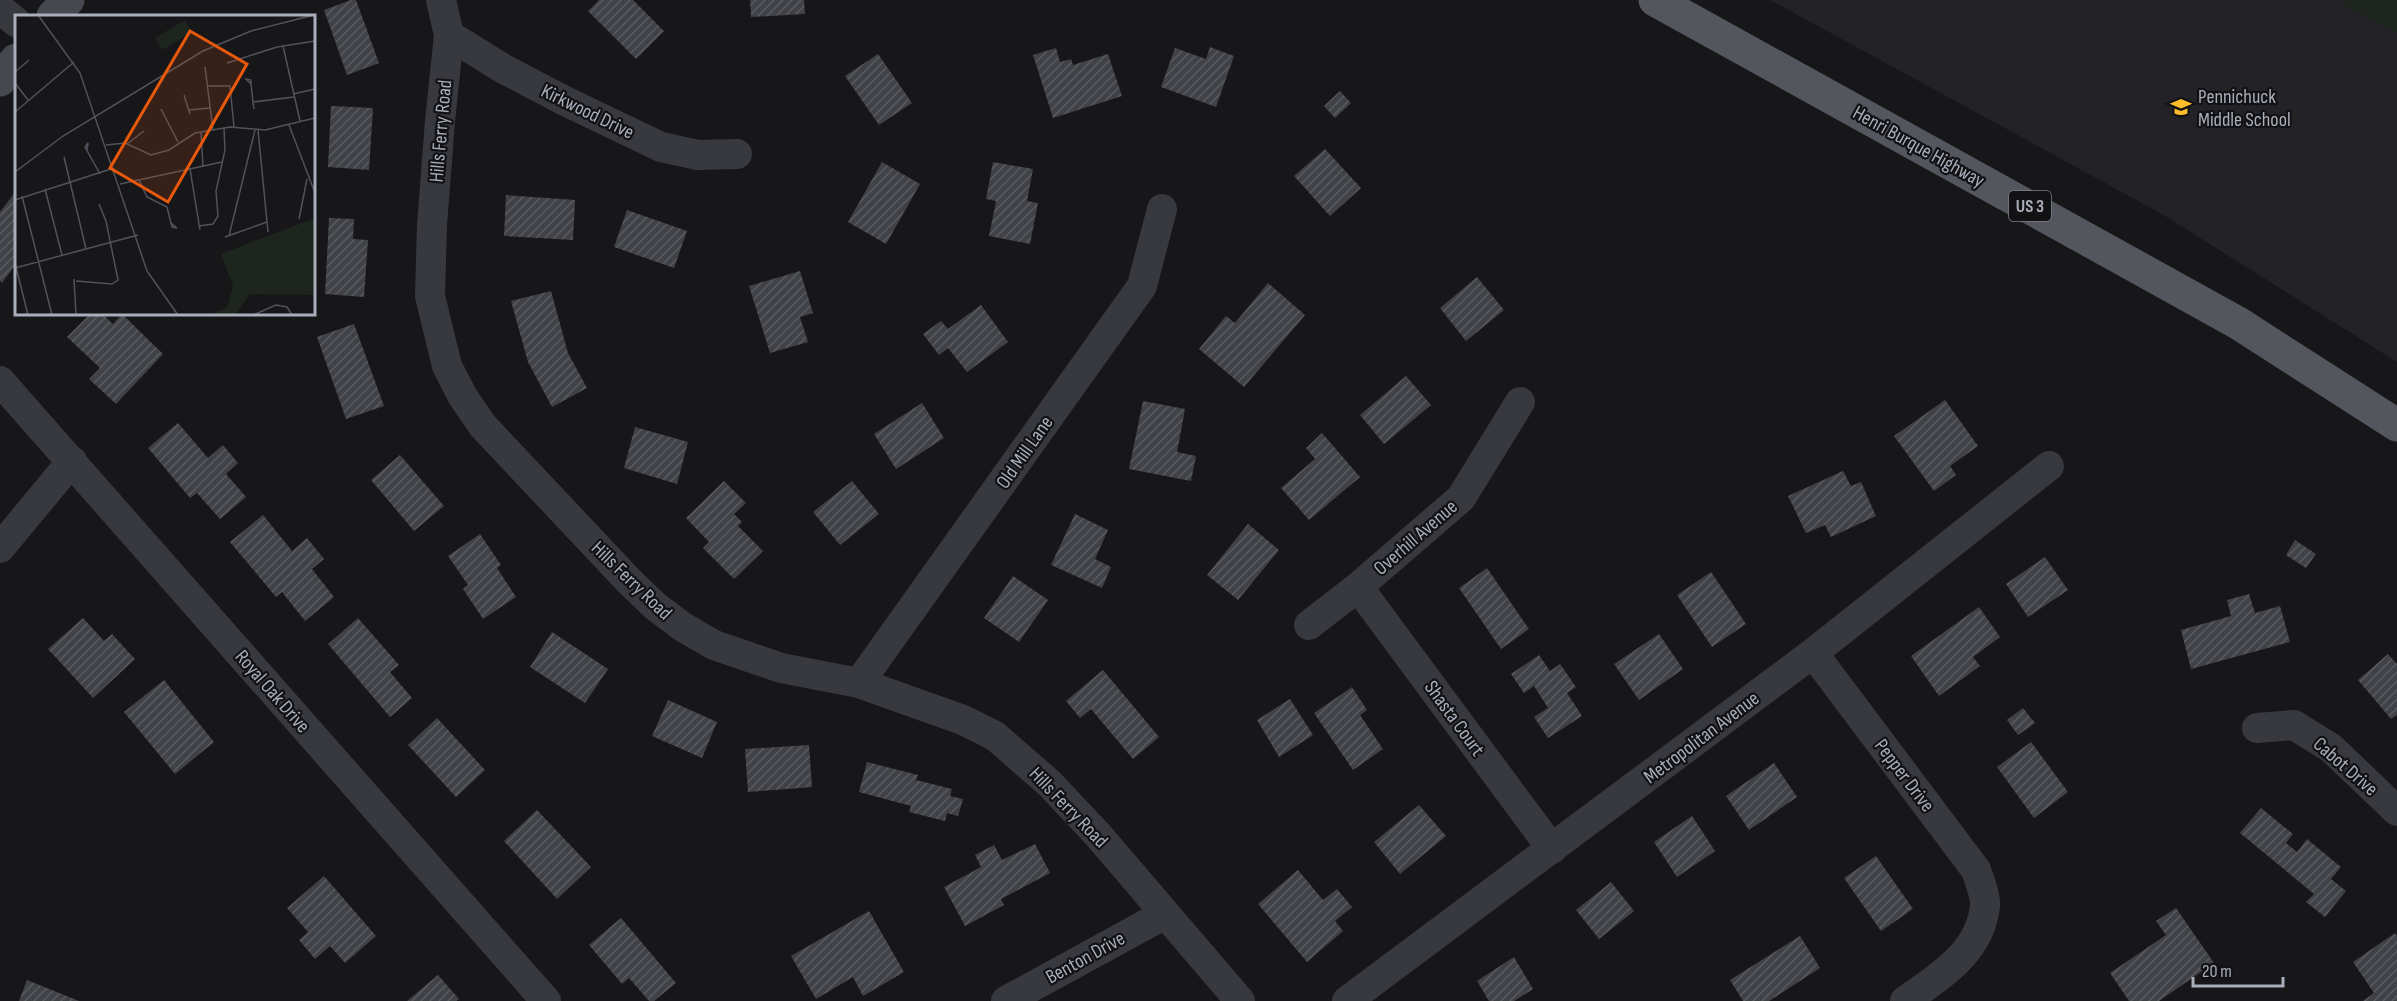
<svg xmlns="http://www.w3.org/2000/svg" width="2397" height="1001" font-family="'Sofia Sans Condensed',sans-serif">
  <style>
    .built { fill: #232327 }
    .pitch { fill: #1d251e }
    .building { fill: url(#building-hatch) }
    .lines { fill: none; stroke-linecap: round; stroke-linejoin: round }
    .street { stroke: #38393f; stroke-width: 30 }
    .secondary { stroke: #46484f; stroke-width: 33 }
    .primary { stroke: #54565e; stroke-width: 33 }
    .labels { text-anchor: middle; stroke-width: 4.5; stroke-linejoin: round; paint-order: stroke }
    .shield { fill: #121215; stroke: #7c7f88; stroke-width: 1.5 }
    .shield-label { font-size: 18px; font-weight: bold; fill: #a9aeba }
    .poi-label { font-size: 20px; fill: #a9aeba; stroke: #121215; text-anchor: start }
    .street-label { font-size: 20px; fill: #a9aeba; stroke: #121215 }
    .inset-road { fill: none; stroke: #51535a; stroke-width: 1.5 }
    .view { fill: #e8590c; fill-opacity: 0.15; stroke: #e8590c; stroke-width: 3 }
    .inset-edge { fill: none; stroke: #a9aeba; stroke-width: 3 }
  </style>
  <defs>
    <pattern id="building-hatch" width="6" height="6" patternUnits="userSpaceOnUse" patternTransform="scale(1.5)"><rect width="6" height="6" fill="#414247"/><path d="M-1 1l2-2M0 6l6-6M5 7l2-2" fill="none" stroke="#5a5b5f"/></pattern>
  </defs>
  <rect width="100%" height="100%" fill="#17171a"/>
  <path class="built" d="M 1770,0 L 2397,0 L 2397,362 L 2162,214 Z"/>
  <path class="pitch" d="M 2337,0 L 2397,0 L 2397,34 Z"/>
  <path class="building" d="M 351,0 L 356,0 L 379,63 L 347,75 L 324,10 Z
    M 599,0 L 633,0 L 664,31 L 636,59 L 588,11 Z
    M 750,0 L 804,0 L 805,14 L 751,17 Z
    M 1210,47 L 1234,56 L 1216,107 L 1161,87 L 1175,48 L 1206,59 Z
    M 1056,48 L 1060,62 L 1071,59 L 1073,65 L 1108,54 L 1122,96 L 1053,118 L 1033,55 Z
    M 878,54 L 912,103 L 879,125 L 845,76 Z
    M 1340,91 L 1351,103 L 1335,118 L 1324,106 Z
    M 331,106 L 373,108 L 369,170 L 328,167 Z
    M 1325,149 L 1361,188 L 1330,216 L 1294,176 Z
    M 882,162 L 920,184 L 886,244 L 848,222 Z
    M 993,162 L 1033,169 L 1027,201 L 1038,203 L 1030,244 L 989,236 L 996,201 L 986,199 Z
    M 16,191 L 16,264 L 2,283 L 0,281 L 0,212 Z
    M 506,195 L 575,200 L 573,240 L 504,236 Z
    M 627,210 L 687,231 L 674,268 L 614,247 Z
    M 329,218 L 354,219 L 353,239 L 368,240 L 364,297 L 325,294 Z
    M 800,271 L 813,313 L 800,317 L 808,342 L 770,353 L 749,286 Z
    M 1477,277 L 1504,310 L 1466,341 L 1440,308 Z
    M 1268,283 L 1305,315 L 1244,387 L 1199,349 L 1226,316 L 1235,323 Z
    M 551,291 L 568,353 L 587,388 L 552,407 L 528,362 L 511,301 Z
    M 981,305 L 1008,342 L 967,372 L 948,348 L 939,355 L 923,334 L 941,321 L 948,329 Z
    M 90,314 L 102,314 L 113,324 L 122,314 L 163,354 L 116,404 L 89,379 L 100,368 L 67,337 Z
    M 354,324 L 384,406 L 346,419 L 317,337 Z
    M 1406,376 L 1431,405 L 1384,444 L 1360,415 Z
    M 1945,400 L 1978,446 L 1950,466 L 1956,475 L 1934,491 L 1894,436 Z
    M 1143,401 L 1185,409 L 1177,452 L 1196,456 L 1191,481 L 1129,469 Z
    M 922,403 L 944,438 L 896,469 L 874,434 Z
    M 178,423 L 208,458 L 223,445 L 238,463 L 226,474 L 246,497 L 220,519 L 197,493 L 190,498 L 148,448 Z
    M 635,427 L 688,442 L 677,484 L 624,468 Z
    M 1322,433 L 1360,477 L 1309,520 L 1281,488 L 1315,459 L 1306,448 Z
    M 400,455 L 444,506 L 414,531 L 371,480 Z
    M 1843,471 L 1851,486 L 1861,482 L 1876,516 L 1831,537 L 1825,525 L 1806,533 L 1788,496 Z
    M 724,481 L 746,503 L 734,514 L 742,522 L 738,526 L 763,551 L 734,579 L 703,548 L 709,542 L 686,518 Z
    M 852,481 L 879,514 L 840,545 L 813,512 Z
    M 1075,514 L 1108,530 L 1095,559 L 1111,567 L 1102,588 L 1051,565 Z
    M 263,515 L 292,551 L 307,538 L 324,559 L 312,569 L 334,597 L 305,621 L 282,592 L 276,597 L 230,542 Z
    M 1248,524 L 1279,550 L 1238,600 L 1207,575 Z
    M 480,534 L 501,565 L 497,568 L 516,597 L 483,619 L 463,589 L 468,585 L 448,556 Z
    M 2295,540 L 2316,554 L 2306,568 L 2286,555 Z
    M 2045,557 L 2068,590 L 2028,617 L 2006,584 Z
    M 1487,568 L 1529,629 L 1501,649 L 1459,588 Z
    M 1711,572 L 1746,624 L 1712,647 L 1677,595 Z
    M 1013,576 L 1048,600 L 1019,642 L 984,618 Z
    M 2249,594 L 2255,613 L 2280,606 L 2290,642 L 2191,669 L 2181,630 L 2231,616 L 2227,600 Z
    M 1979,607 L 2000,637 L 1973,657 L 1980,666 L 1939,696 L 1911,656 Z
    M 83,618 L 104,641 L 112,634 L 135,659 L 93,698 L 48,649 Z
    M 358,618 L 399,665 L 390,672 L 412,698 L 390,717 L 328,644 Z
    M 552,632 L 608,669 L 585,703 L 530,667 Z
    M 1659,634 L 1683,669 L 1639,700 L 1614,664 Z
    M 2388,654 L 2397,664 L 2397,715 L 2391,719 L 2358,680 Z
    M 1539,655 L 1550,671 L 1560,664 L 1576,687 L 1567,693 L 1582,716 L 1548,738 L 1534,717 L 1548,708 L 1534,686 L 1524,693 L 1511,674 Z
    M 1103,670 L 1159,737 L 1133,759 L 1091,709 L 1080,718 L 1066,701 Z
    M 164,680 L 214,742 L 175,774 L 124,712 Z
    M 1352,687 L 1367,710 L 1360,715 L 1383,749 L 1353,770 L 1314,713 Z
    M 1290,699 L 1313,735 L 1279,757 L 1257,720 Z
    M 668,700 L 717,722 L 702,758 L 652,736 Z
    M 2023,708 L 2035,723 L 2018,735 L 2007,720 Z
    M 437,718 L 485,770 L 456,797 L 408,745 Z
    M 2031,742 L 2068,792 L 2034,818 L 1997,767 Z
    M 809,745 L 812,787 L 748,792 L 745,749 Z
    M 867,762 L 918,775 L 916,780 L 952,789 L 950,796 L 963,799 L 958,816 L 947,813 L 945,821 L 909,812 L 911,806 L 859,792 Z
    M 1774,763 L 1797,797 L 1749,830 L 1726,796 Z
    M 1419,805 L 1446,836 L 1400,874 L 1374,842 Z
    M 2261,808 L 2293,834 L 2286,843 L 2297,852 L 2307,839 L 2341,867 L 2331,879 L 2346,891 L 2325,917 L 2306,902 L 2314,894 L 2240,833 Z
    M 537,810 L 591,867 L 557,899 L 504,841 Z
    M 1692,816 L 1715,851 L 1677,877 L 1654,842 Z
    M 1035,844 L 1050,873 L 1001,899 L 1004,905 L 965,926 L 944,887 L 981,867 L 975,855 L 994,845 L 1002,860 Z
    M 1876,856 L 1913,909 L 1881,931 L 1844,878 Z
    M 1298,870 L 1323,900 L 1337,889 L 1352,907 L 1335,921 L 1343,931 L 1307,962 L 1258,904 Z
    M 324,876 L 376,936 L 345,963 L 330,946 L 315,959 L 299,940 L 308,932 L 287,908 Z
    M 1611,882 L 1634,911 L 1599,939 L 1576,910 Z
    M 2176,908 L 2214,963 L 2159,1001 L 2129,1001 L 2110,973 L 2166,935 L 2156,921 Z
    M 869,911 L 904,972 L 863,996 L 853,977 L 816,999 L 791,956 Z
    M 621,918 L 676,983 L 654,1001 L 649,1001 L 629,978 L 622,984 L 589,945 Z
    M 2395,933 L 2397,936 L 2397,1001 L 2363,1001 L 2374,993 L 2353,962 Z
    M 1800,936 L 1820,968 L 1769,1001 L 1743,1001 L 1730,980 Z
    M 1514,957 L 1533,989 L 1514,1001 L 1489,1001 L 1477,981 Z
    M 438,975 L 459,999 L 456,1001 L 407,1001 Z
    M 27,980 L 79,1001 L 19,1001 Z"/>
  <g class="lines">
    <path class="street" d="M 441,0 L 449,35 L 440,121 L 432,225 L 430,296 L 447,366 L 463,397 L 483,426 L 629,581 L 655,606 L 683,627 L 714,645 L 781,668 L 859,683 L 963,720 L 995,736 L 1049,783 L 1098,835 L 1240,1001
      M 0,9 L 16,22
      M 449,35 L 502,68 L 565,101 L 661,147 L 698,155 L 737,154
      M 0,381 L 546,1001
      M 0,548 L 72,461
      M 1358,587 L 1552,849
      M 1309,625 L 1358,587 L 1461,498 L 1520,402
      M 1813,653 L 1976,870 C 1979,880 1986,895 1985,906 C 1980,953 1940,976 1905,1001
      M 859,683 L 1142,286 L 1162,209
      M 2257,728 L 2294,725 L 2331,748 L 2397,811
      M 1006,1001 L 1165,914
      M 1347,1001 L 1813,653 L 2049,466"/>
    <path class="secondary" d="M 53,16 L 68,0
      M 0,80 L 16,60"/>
    <path class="primary" d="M 1655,0 L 2238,323 L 2397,425"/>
  </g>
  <defs>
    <g id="school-bare" transform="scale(1.62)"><path d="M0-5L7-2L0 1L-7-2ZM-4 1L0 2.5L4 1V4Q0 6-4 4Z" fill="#febd2b" stroke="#121215" stroke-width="2.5" paint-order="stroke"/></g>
  </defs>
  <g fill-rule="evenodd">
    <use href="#school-bare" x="2181" y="107"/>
  </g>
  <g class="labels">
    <rect class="shield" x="2009" y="191" width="42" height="30" rx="4.5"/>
    <g class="shield-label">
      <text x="2030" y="212">US 3</text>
    </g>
    <g class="poi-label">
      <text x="2198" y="103">Pennichuck<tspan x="2198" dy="23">Middle School</tspan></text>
    </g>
    <g class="street-label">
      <text transform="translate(588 111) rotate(26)" y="7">Kirkwood Drive</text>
      <text transform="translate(440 131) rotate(-85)" y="7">Hills Ferry Road</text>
      <text transform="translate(1919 146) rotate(29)" y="7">Henri Burque Highway</text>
      <text transform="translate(1024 452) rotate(-55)" y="7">Old Mill Lane</text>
      <text transform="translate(1415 537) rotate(-41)" y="7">Overhill Avenue</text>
      <text transform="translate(632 580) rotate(44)" y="7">Hills Ferry Road</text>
      <text transform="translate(273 691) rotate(49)" y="7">Royal Oak Drive</text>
      <text transform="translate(1455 718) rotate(54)" y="7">Shasta Court</text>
      <text transform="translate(1701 737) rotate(-37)" y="7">Metropolitan Avenue</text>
      <text transform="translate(2346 766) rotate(41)" y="7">Cabot Drive</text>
      <text transform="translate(1905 775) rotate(53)" y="7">Pepper Drive</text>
      <text transform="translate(1069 807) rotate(46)" y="7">Hills Ferry Road</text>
      <text transform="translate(1085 957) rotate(-29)" y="7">Benton Drive</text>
    </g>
  </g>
  <g transform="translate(15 15)">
    <rect width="300" height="300" fill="#17171a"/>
    <path d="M 300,203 L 300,280 L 235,279 L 220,300 L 193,300 L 212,293 L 218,271 L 206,239 Z" fill="#1d251e"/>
    <path d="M 170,5 L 177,17 L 147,35 L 140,23 Z" fill="#1d251e"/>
    <path class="inset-road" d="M 23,0 L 65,58 L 132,256 L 163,300M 268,31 L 285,106M 212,48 L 262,32 L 300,26M 190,52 L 198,115M 0,57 L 14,45M 0,68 L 13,85M 236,69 L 231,64 L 236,65 L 236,69 L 238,87 L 239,94M 193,71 L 215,71 L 219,112M 278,79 L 300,74M 169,80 L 175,99M 238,87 L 279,82M 146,94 L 163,127M 174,95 L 195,93M 0,97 L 59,47M 274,110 L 300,178M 243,115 L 253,217M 186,117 L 188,152M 112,129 L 129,116M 91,130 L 110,128 L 136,140 L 154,135 L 180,118 L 215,112 L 250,115 L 300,103M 72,135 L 73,128 L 70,132 L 85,159M 49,142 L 71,234M 175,154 L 185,215M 0,157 L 48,121 L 188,36 L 236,16 L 299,0M 124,165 L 132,182 L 152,192 L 157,212 L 162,213 L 156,208M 105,169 L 207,147M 30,174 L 47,240M 7,181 L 37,300M 0,185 L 99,153M 284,204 L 292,164M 184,211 L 198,209 L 203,201 L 201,176 L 210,135 L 209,113M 214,221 L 240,115M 210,222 L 252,207M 0,248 L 13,300M 0,253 L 123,220M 61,266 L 97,269 L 103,265 L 91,206 L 84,189M 59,269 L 59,264 L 61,300M 238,300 L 261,290 L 272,292 L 277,300"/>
    <path class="view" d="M 175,16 L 232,49 L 153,187 L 95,153 Z"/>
    <rect width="300" height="300" class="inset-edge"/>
  </g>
  <path d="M2193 977v9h90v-9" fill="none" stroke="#a9aeba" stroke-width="3"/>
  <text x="2202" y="977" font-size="18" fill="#a9aeba" stroke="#121215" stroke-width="4.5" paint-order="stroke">20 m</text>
</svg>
